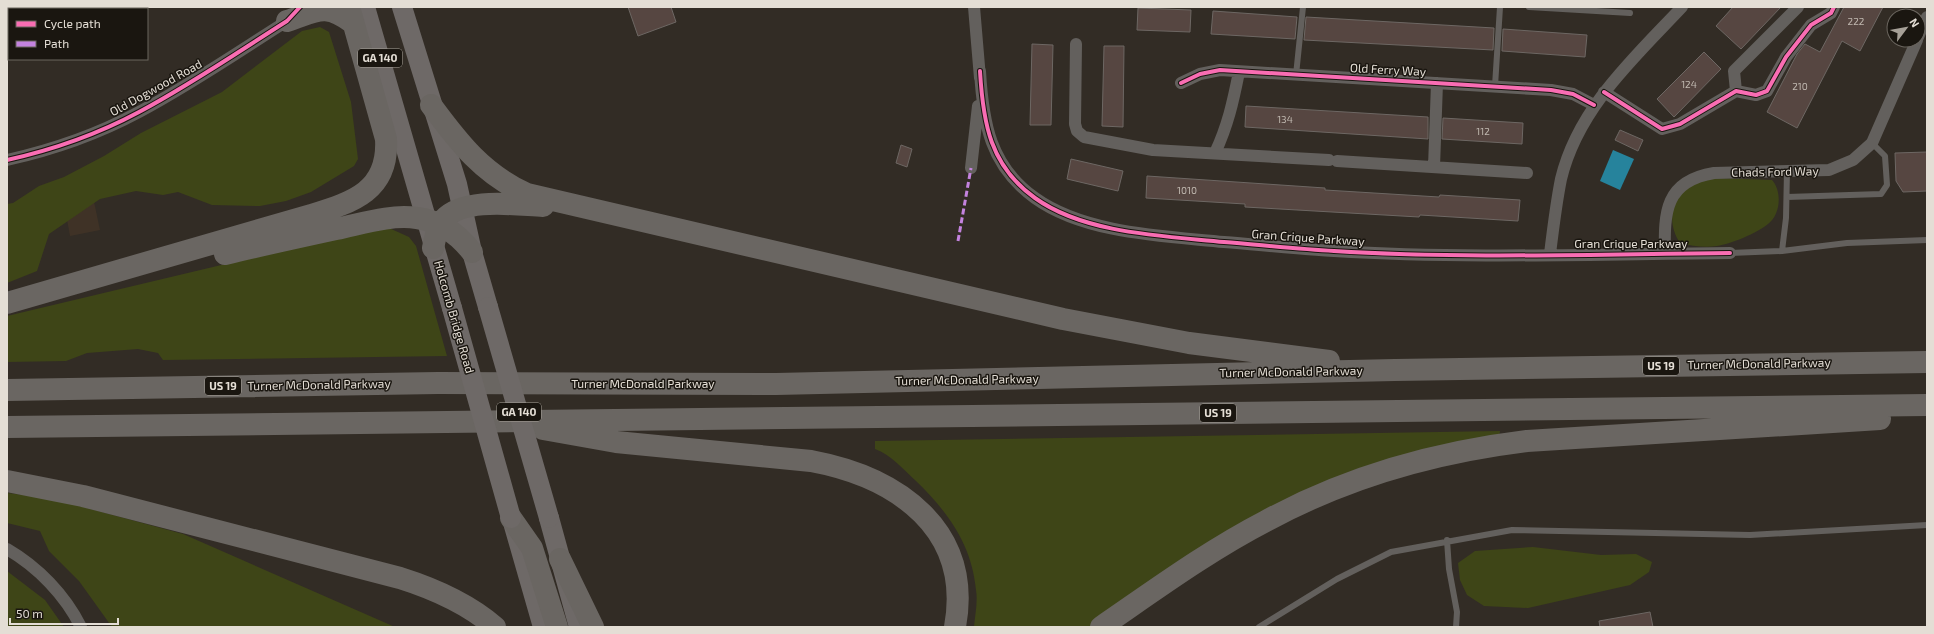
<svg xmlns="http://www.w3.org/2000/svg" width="1934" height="634" font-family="'Exo 2',sans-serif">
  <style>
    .industrial { fill: #3f3226 }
    .green { fill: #3e4517 }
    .water { fill: #26839c }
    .building { fill: #564641; stroke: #6d6763 }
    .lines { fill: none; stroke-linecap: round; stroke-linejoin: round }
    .service { stroke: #63605d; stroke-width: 6 }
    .minor { stroke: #63605d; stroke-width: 12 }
    .primary { stroke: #6e6967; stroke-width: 20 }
    .motorway { stroke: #6a6662; stroke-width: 22 }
    .primary-bridge { stroke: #6e6967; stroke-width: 20 }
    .quiet { stroke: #c483df; stroke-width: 3; stroke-dasharray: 6 3; stroke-linecap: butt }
    .cycleway-casing { stroke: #1a1610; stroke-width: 6 }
    .cycleway { stroke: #f96db3; stroke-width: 4 }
    .labels { text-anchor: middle; stroke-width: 3; stroke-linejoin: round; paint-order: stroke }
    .number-label { font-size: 10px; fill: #c0b8b0 }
    .shield { fill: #1a1610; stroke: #a7a29a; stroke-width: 1 }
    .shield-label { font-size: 11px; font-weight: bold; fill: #e4ded5 }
    .street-label { font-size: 12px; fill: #e4ded5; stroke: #1a1610 }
  </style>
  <rect width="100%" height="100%" fill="#322c25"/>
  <path class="industrial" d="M 93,197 L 100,230 L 70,236 L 64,203 Z"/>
  <path class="green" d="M 320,27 L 329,32 L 351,102 L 358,159 L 354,166 L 311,192 L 286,201 L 260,206 L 212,205 L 178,192 L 163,195 L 136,191 L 100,199 L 49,234 L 37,271 L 7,283 L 7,204 L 13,203 L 39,186 L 64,177 L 104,156 L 141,133 L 222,92 L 302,31 Z
    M 1714,178 L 1772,180 C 1782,191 1781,214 1768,224 C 1757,233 1731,244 1717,246 C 1705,248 1692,246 1680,243 C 1666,222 1671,197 1693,184 C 1699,180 1708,179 1714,178 Z
    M 389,228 L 409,237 L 416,246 L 447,356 L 163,360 L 158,353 L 138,349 L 87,353 L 66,361 L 7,362 L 7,316 L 369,230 Z
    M 1500,431 L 1499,437 L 1475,440 L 1181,563 L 1089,627 L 974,627 C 975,615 978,602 976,590 C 972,545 948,512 916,481 C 903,469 891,455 875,449 L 875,441 Z
    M 7,493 L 50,498 L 183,534 L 395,627 L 112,627 L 79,581 L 49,551 L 40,531 L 7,523 Z
    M 1533,547 L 1601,555 L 1636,554 L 1652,562 L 1649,572 L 1630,585 L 1528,608 L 1484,606 L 1467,595 L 1460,580 L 1458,563 L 1475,551 Z
    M 7,571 L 45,600 L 64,627 L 7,627 Z"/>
  <path class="water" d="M 1613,150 L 1634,159 L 1620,190 L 1600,181 Z"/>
  <path class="building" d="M 628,7 L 671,7 L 676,22 L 638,36 Z
    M 1733,7 L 1781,7 L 1741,49 L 1716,26 Z
    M 1844,7 L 1883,7 L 1860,51 L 1842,41 L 1797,128 L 1767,112 L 1797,54 L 1805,44 L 1820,52 Z
    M 1138,8 L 1191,10 L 1190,32 L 1137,30 Z
    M 1213,11 L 1297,17 L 1295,39 L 1211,34 Z
    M 1306,17 L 1494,28 L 1493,50 L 1304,40 Z
    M 1503,29 L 1587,35 L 1585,57 L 1502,51 Z
    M 1032,44 L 1053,45 L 1051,125 L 1030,125 Z
    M 1104,46 L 1124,46 L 1123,127 L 1102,126 Z
    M 1704,52 L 1721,69 L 1674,117 L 1657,99 Z
    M 1246,106 L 1428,117 L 1428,139 L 1245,127 Z
    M 1443,118 L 1523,123 L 1522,144 L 1442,139 Z
    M 1620,130 L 1643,140 L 1638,151 L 1615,140 Z
    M 901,145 L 912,149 L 907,167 L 896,163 Z
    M 1927,152 L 1927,191 L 1903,192 L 1896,181 L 1895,153 Z
    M 1071,159 L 1123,171 L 1118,191 L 1067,179 Z
    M 1147,176 L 1325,188 L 1325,190 L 1439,197 L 1440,195 L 1520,200 L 1518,221 L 1420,215 L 1419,217 L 1245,207 L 1245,204 L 1146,198 Z
    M 1650,612 L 1653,627 L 1600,627 L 1599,621 Z"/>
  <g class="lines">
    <path class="service" d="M 1529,7 L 1630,13
      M 1296,75 L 1303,7
      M 1495,86 L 1500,7
      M 1787,197 L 1881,194 L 1887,185 L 1885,156 L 1872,143
      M 1782,251 L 1847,243 L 1927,240
      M 1730,253 L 1782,251 L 1786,218 L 1787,171
      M 1447,540 L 1449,569 L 1457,612 L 1456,627
      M 1259,627 L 1337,579 L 1391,552 L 1512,530 L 1750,535 L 1927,525"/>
    <path class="minor" d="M 974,7 L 980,78
      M 1918,37 L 1927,17
      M 1076,44 L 1075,124 L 1077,131 L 1084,137 L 1153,150 L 1329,160
      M 980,71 C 983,123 990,166 1035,198 C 1085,234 1165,236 1224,242 C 1261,245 1298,249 1334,251 C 1466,259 1599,254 1730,253
      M 1181,83 L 1200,74 L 1220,70 L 1551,90 L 1573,94 L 1594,105
      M 1736,91 L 1734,71 L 1798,7
      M 1604,92 L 1662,129 L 1680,124 L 1736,91 L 1756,95 L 1767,91 L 1786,57 L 1811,25 L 1831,13 L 1834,7
      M 1215,153 C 1228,125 1233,102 1239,72
      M 7,160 C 52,150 98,134 139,112 C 190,85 238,52 287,21 L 291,16
      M 1337,161 L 1527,173
      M 1434,167 L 1437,83
      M 971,168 L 978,106
      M 1550,254 C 1553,229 1556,204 1561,179 C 1578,108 1634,58 1682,7
      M 1665,254 C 1664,212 1665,181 1714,173 L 1829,170 L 1853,160 L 1872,143 L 1917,40
      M 7,549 C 38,567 65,595 81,627"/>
    <path class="primary" d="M 365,7 L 452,308
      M 402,7 L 457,184 L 472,252 L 488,307
      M 549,518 L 579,627
      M 514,526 L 543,627"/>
    <path class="motorway" d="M 287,21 C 318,11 324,2 353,23
      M 431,105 C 459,143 483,174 527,194 L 1063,319 L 1189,343 L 1329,361
      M 433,248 C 435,238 437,227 444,219 C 465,197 516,205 543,206
      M 225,254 C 262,245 299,237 336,229 C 361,224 390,214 417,218 C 440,221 458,234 472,252
      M 7,303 L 311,215 C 353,202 389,191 386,139 L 349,7
      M 7,390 L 438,383 L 776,384 L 1395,370 L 1927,362
      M 7,427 L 1927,405
      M 543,429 L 616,442 L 811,461 C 897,477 973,529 955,627
      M 7,481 L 83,496 L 400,578 C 435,589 467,603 495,627
      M 511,518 L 532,548 L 557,627
      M 560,559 L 593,627
      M 1101,627 C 1155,590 1208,551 1266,521 C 1347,477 1436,452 1527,441 L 1880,419"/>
    <path class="primary-bridge" d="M 488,307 L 549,518
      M 452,308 L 511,518"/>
    <path class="quiet" d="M 958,241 L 971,168"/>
    <g class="cycleway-casing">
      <path id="cycleway" d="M 980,71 C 983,123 990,166 1035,198 C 1085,234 1165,236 1224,242 C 1261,245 1298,249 1334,251 C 1466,259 1599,254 1730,253
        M 1181,83 L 1200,74 L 1220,70 L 1551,90 L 1573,94 L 1594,105
        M 1604,92 L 1662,129 L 1680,124 L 1736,91 L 1756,95 L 1767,91 L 1786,57 L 1811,25 L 1831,13 L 1834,7
        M 7,160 C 52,150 98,134 139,112 C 190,85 238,52 287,21 L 300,7"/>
    </g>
    <use href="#cycleway" class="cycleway"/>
  </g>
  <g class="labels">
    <g class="number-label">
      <text x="1856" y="25">222</text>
      <text x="1689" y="88">124</text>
      <text x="1800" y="90">210</text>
      <text x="1285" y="123">134</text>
      <text x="1483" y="135">112</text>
      <text x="1187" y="194">1010</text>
    </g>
    <g class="shield">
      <rect x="358" y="49" width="44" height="18" rx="3"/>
      <rect x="1643" y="357" width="36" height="18" rx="3"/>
      <rect x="205" y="377" width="36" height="18" rx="3"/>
      <rect x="497" y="403" width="44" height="18" rx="3"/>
      <rect x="1200" y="404" width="36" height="18" rx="3"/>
    </g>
    <g class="shield-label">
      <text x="380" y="62">GA 140</text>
      <text x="1661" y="370">US 19</text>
      <text x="223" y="390">US 19</text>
      <text x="519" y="416">GA 140</text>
      <text x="1218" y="417">US 19</text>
    </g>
    <g class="street-label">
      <text transform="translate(1388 70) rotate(3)" y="4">Old Ferry Way</text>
      <text transform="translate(156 88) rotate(-29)" y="4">Old Dogwood Road</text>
      <text transform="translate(1775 172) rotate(-1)" y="4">Chads Ford Way</text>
      <text transform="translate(1308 238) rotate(4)" y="4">Gran Crique Parkway</text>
      <text x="1631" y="248">Gran Crique Parkway</text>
      <text transform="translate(454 317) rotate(74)" y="4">Holcomb Bridge Road</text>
      <text transform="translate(1759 364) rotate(-1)" y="4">Turner McDonald Parkway</text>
      <text transform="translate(1291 372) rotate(-1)" y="4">Turner McDonald Parkway</text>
      <text transform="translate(967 380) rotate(-1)" y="4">Turner McDonald Parkway</text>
      <text x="643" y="388">Turner McDonald Parkway</text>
      <text transform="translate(319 385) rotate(-1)" y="4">Turner McDonald Parkway</text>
    </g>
  </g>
  <rect width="1934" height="634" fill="none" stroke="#e4ded5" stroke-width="16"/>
  <rect x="8" y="8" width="140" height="52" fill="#1a1610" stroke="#6b665f"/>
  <rect x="16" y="21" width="20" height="6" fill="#f96db3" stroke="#6b665f"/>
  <text x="44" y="28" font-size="12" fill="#e4ded5">Cycle path</text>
  <rect x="16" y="41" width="20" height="6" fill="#c483df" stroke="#6b665f"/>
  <text x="44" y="48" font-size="12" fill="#e4ded5">Path</text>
  <g transform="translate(1906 28) rotate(58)"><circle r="19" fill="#1a1610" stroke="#6b665f"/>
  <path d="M0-3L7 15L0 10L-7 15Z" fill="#a6a097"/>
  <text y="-6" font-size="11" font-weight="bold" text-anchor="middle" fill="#e4ded5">N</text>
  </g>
  <path d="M10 618v6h108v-6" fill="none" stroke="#e4ded5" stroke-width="2"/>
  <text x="16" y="618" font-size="12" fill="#e4ded5" stroke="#1a1610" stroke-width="3" paint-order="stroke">50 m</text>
</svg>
